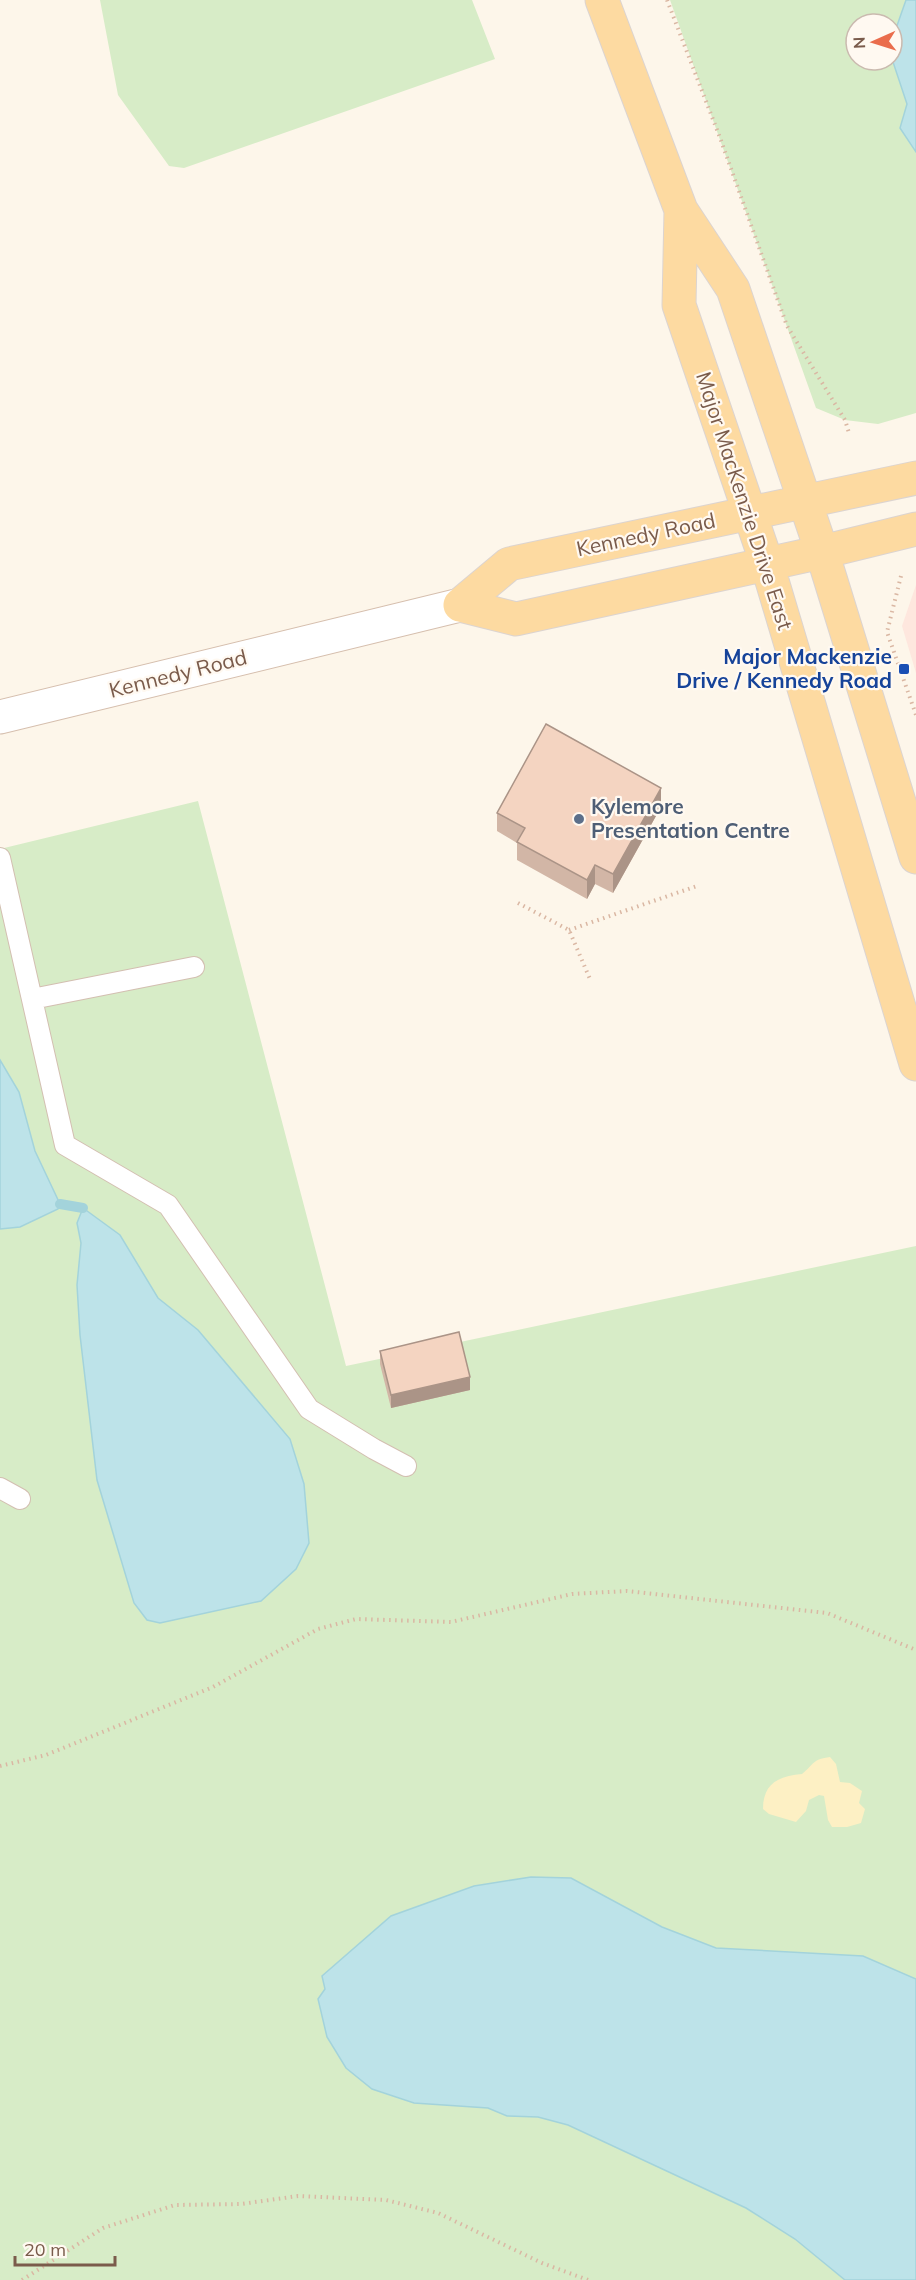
<svg xmlns="http://www.w3.org/2000/svg" width="916" height="2280" font-family="Mulish,sans-serif">
  <style>
    .commercial { fill: #fee7de }
    .green { fill: #d7ecc7; fill-rule: evenodd }
    .sand { fill: #fdf0c4 }
    .water { fill: #bde3e9; stroke: #a3d3db; stroke-width: 1.5 }
    .lines { fill: none; stroke-linecap: round; stroke-linejoin: round }
    .stream { stroke: #a3d3db; stroke-width: 10 }
    .lane-casing { stroke: #d3bfb1; stroke-width: 22 }
    .secondary-casing { stroke: #d6bfae; stroke-width: 35 }
    .primary-casing { stroke: #dcd4d0; stroke-width: 35 }
    .path { stroke: #dab7a3; stroke-width: 4; stroke-dasharray: 1.5 4.5; stroke-linecap: butt }
    .lane { stroke: #fff; stroke-width: 20 }
    .secondary { stroke: #fff; stroke-width: 33 }
    .primary { stroke: #fddaa1; stroke-width: 33 }
    .wall { fill: #d2b6a6 }
    .shaded-wall { fill: #ab9487 }
    .building { fill: #f4d4c1; stroke: #ab9487; stroke-width: 1.5 }
    .transit-dot { fill: #1a4fb4; stroke: #fff9f1; stroke-width: 2 }
    .service-dot { fill: #5c6f8a; stroke: #fff9f1; stroke-width: 2 }
    .labels { text-anchor: middle; stroke-width: 4.5; stroke-linejoin: round; paint-order: stroke }
    .street-label { font-size: 21px; fill: #7a5b4b; stroke: #fff9f1 }
    .transit-label { font-size: 21px; font-weight: bold; fill: #164399; stroke: #fff9f1; text-anchor: end }
    .service-label { font-size: 21px; font-weight: bold; fill: #4e5e75; stroke: #fff9f1; text-anchor: start }
  </style>
  <rect width="100%" height="100%" fill="#fdf6ea"/>
  <path class="commercial" d="M 916,585 L 916,673 L 902,626 Z"/>
  <path class="green" d="M 100,0 L 472,0 L 495,59 L 184,168 L 169,166 L 118,95 Z
    M 670,0 L 916,0 L 916,413 L 878,424 L 845,420 L 816,408 ZM 856,24 L 892,24 L 892,60 L 856,60 Z
    M 198,801 L 346,1366 L 916,1246 L 916,2280 L 0,2280 L 0,849 Z"/>
  <path class="sand" d="M 830,1757 L 836,1764 L 840,1782 L 850,1783 L 862,1791 L 859,1803 L 865,1809 L 861,1823 L 847,1827 L 832,1827 L 828,1820 L 824,1796 L 819,1795 L 809,1800 L 806,1811 L 796,1822 L 769,1814 L 763,1809 C 763,1783 779,1776 802,1774 C 814,1764 813,1759 830,1757 Z"/>
  <path class="water" d="M 906,0 L 916,0 L 916,152 L 900,128 L 907,104 L 892,59 L 892,40 Z
    M 0,1060 L 19,1092 L 35,1151 L 60,1204 L 58,1209 L 20,1227 L 0,1229 Z
    M 83,1208 L 120,1235 L 158,1298 L 198,1330 L 290,1439 L 304,1484 L 309,1543 L 296,1569 L 261,1601 L 160,1623 L 147,1620 L 134,1603 L 97,1480 L 80,1335 L 77,1285 L 81,1243 L 77,1223 Z
    M 531,1877 L 571,1878 L 662,1927 L 716,1948 L 863,1956 L 916,1979 L 916,2280 L 845,2280 L 795,2239 L 746,2208 L 568,2125 L 538,2117 L 507,2116 L 488,2108 L 414,2103 L 372,2089 L 346,2068 L 327,2037 L 318,1999 L 325,1989 L 322,1976 L 391,1916 L 474,1886 Z"/>
  <g class="lines">
    <path class="stream" d="M 60,1204 L 83,1208"/>
    <g class="lane-casing">
      <path id="lane" d="M 0,858 L 65,1145 L 168,1205 L 309,1409 L 374,1449 L 406,1466
        M 32,999 L 194,967
        M 0,1488 L 20,1499"/>
    </g>
    <g class="secondary-casing">
      <path id="secondary" d="M 0,717 L 460,605"/>
    </g>
    <g class="primary-casing">
      <path id="primary" d="M 602,0 L 681,210 L 733,289 L 822,552 L 916,857
        M 681,210 L 679,305 L 767,564 L 916,1064
        M 460,605 L 509,564 L 916,478
        M 460,605 L 516,619 L 822,552 L 916,529"/>
    </g>
    <path class="path" d="M 667,0 L 719,135 L 787,326 L 845,420 L 849,433
      M 901,576 L 887,632 L 916,715
      M 518,903 L 569,930 L 590,979
      M 569,930 L 697,886
      M 0,1766 L 46,1755 L 213,1687 L 318,1629 L 356,1619 L 451,1622 L 572,1594 L 627,1591 L 827,1613 L 916,1650
      M 22,2280 L 103,2228 L 175,2205 L 241,2204 L 298,2196 L 386,2200 L 438,2213 L 542,2263 L 588,2280"/>
    <use href="#lane" class="lane"/>
    <use href="#secondary" class="secondary"/>
    <use href="#primary" class="primary"/>
  </g>
  <path class="wall" d="M 661,807 L 613,893 L 595,884 L 587,899 L 517,860 L 517,843 L 497,831 L 497,813 Z
    M 380,1351 L 470,1390 L 391,1408 L 380,1364 Z"/>
  <path class="shaded-wall" d="M 661,788 L 661,807 L 613,893 L 613,874 Z
    M 595,865 L 595,884 L 587,899 L 587,880 Z
    M 470,1377 L 470,1390 L 391,1408 L 391,1395 Z"/>
  <path class="building" d="M 546,724 L 661,788 L 613,874 L 595,865 L 587,880 L 517,842 L 525,828 L 497,813 Z
    M 459,1332 L 470,1377 L 391,1395 L 380,1351 Z"/>
  <rect class="transit-dot" x="898" y="663" width="12" height="12" rx="3"/>
  <circle class="service-dot" cx="579" cy="819" r="6"/>
  <g class="labels">
    <g class="street-label">
      <text transform="translate(744 501) rotate(72)" y="7">Major MacKenzie Drive East</text>
      <text transform="translate(646 535) rotate(-12)" y="7">Kennedy Road</text>
      <text transform="translate(178 674) rotate(-14)" y="7">Kennedy Road</text>
    </g>
    <g class="transit-label">
      <text x="892" y="664">Major Mackenzie<tspan x="892" dy="24">Drive / Kennedy Road</tspan></text>
    </g>
    <g class="service-label">
      <text x="591" y="814">Kylemore<tspan x="591" dy="24">Presentation Centre</tspan></text>
    </g>
  </g>
  <g transform="translate(874 42) rotate(267)"><circle r="28" fill="#fff9f1" stroke="#cabaaf" stroke-width="1.5"/>
  <path d="M0-4.5L10 22L0 15L-10 22Z" fill="#ea6d4c"/>
  <text y="-9" font-size="16" font-weight="bold" text-anchor="middle" fill="#7a5b4b">N</text>
  </g>
  <path d="M15 2256v9h100v-9" fill="none" stroke="#7a5b4b" stroke-width="3"/>
  <text x="24" y="2256" font-size="18" fill="#7a5b4b" stroke="#fff9f1" stroke-width="4.5" paint-order="stroke">20 m</text>
</svg>
